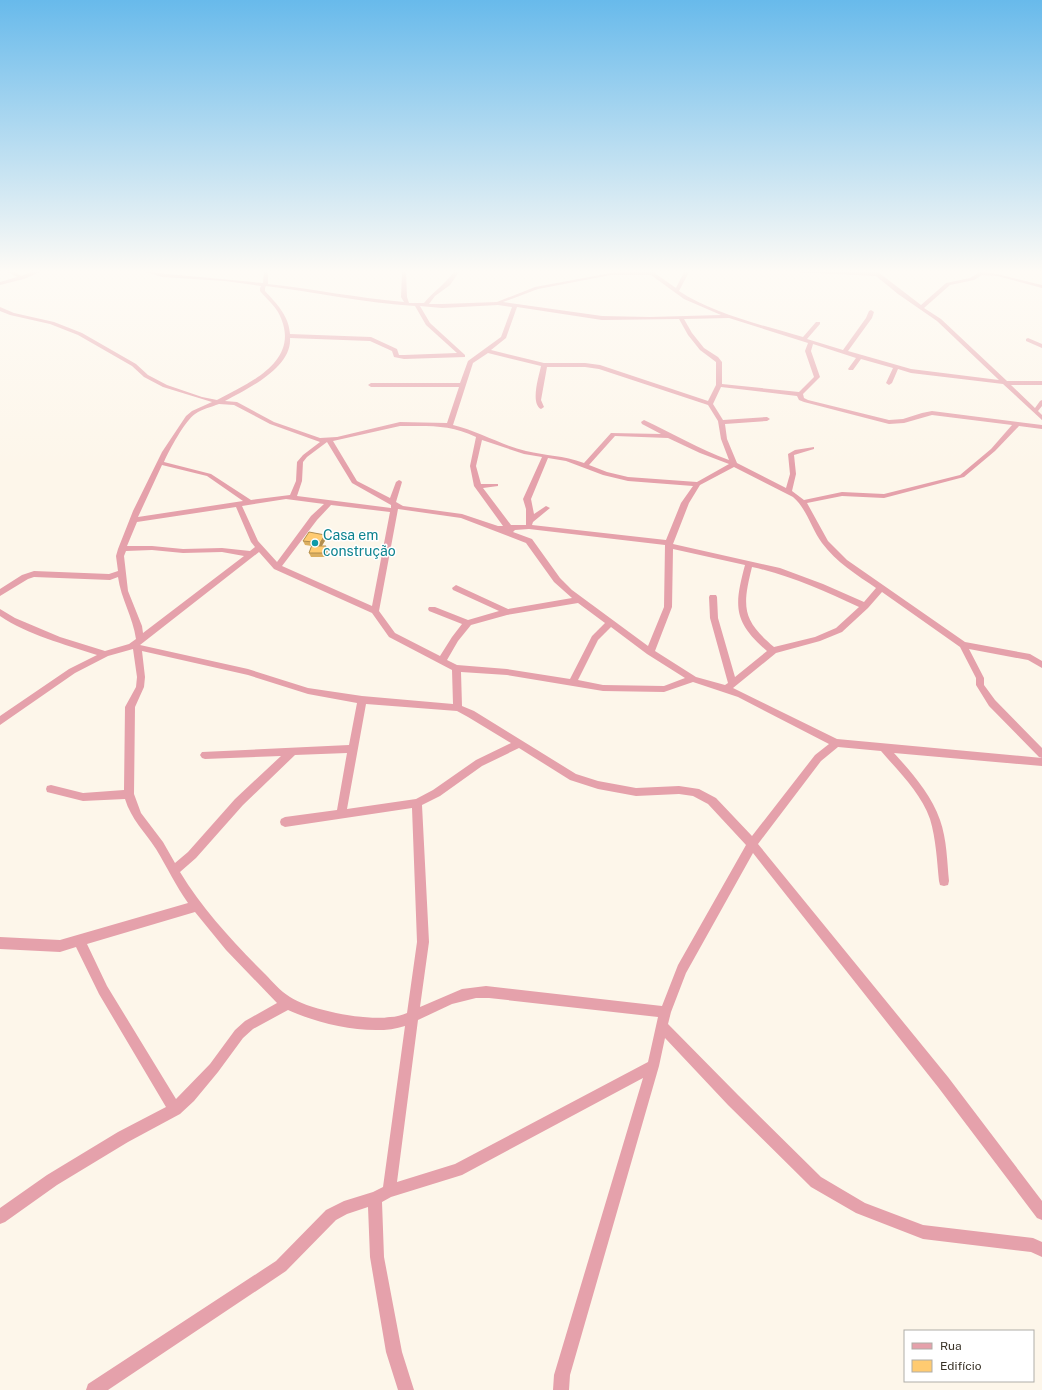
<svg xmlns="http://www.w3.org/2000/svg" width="1042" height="1390" font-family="'Public Sans',sans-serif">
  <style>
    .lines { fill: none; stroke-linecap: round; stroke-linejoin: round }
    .minor { fill: #e5a1ab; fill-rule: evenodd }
    .wall { fill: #dbaf61 }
    .shaded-wall { fill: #b28e4f }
    .building { fill: #ffcb71; stroke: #b28e4f }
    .culture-dot { fill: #0f9aa8; stroke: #fff; stroke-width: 1.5 }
    .labels { text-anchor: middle; stroke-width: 3; stroke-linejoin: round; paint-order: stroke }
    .culture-label { font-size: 14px; fill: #0d838f; stroke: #fff; text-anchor: start }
  </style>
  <rect width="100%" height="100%" fill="#fdf6ea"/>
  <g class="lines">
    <path class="minor" d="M 8,272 L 15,272 L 21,276 L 32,272 L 40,272 L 24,279 L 0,285 L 0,282 L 17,277 Z
      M 146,272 L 263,283 L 264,272 L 268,272 L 268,284 C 313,289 358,298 404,302 L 401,297 L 402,272 L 406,272 L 407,297 L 409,303 L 424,303 C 433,292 445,284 454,272 L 459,272 L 450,285 L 435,296 L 429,304 L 442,304 L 497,302 L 535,287 L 611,273 L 653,272 L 676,288 L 684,272 L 689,272 L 679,291 C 711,313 765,326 803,337 L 816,322 L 820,322 L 820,324 L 807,339 L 843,350 L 866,318 L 869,311 L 871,310 L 874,312 L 872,318 L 848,351 L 911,369 L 999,380 L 937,321 L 898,294 L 876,276 L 796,272 L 878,272 L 921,305 L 946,283 L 970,278 L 980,272 L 997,274 L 1042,285 L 1042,288 L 997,276 L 982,275 L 974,280 L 950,285 L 924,308 L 941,319 L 1007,381 L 1042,381 L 1042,385 L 1011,385 L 1035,408 L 1040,401 L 1042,400 L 1042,406 L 1038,411 L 1042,415 L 1042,420 L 1003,384 L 911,373 L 898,369 L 892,383 L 889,385 L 886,383 L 893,368 L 861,359 L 853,370 L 849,370 L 848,369 L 856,358 L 813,344 L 811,351 L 820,377 L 803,394 L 804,398 L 808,400 L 889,420 L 903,419 L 922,413 L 932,411 L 1042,425 L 1042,429 L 1019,426 L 995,451 L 964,477 L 884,498 L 842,496 L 807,503 L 828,541 L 847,560 L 965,642 L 1030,654 L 1042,661 L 1042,668 L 1028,660 L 969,649 L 984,678 L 984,685 L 995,700 L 1042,748 L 1042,758 L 1039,757 L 989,706 L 976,685 L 976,678 L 960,647 L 882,592 L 868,608 L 842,632 L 820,641 L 776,653 L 733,688 L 837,739 L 1042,758 L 1042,766 L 894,753 C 912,773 931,794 940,820 C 947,840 947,861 949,881 L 948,885 L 944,886 L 940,885 L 939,881 C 937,861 936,839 930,819 C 921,793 899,772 881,751 L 838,747 L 821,761 L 758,844 L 948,1077 L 1042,1201 L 1042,1220 L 1037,1218 L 938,1087 L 753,853 L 686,973 L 671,1012 L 668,1024 L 738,1095 L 821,1177 L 865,1203 L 923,1225 L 1033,1238 L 1042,1242 L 1042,1257 L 1031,1252 L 923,1239 L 856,1213 L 811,1187 L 728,1105 L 665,1038 L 659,1066 L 570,1375 L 569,1390 L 553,1390 L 554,1375 L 643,1078 L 462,1175 L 391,1197 L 382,1202 L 384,1257 L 402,1352 L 414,1390 L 398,1390 L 386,1352 L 370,1257 L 368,1207 L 347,1214 L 336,1220 L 286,1271 L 108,1390 L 86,1390 L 88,1384 L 276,1261 L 326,1210 L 344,1201 L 373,1192 L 383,1187 L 405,1026 C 373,1037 318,1024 288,1010 L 253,1029 L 243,1038 L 218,1072 L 194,1101 L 180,1114 L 128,1142 L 57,1185 L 5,1222 L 0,1224 L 0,1208 L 47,1175 L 118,1132 L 166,1107 L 99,994 L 76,947 L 60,952 L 0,949 L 0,937 L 60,940 L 188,903 C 176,886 167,867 156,849 C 145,832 131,819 125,799 L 83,801 L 47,792 L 46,789 L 47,786 L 51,785 L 83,793 L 124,790 L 125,707 L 136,687 L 137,677 L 133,649 L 108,656 L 75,673 L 0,725 L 0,716 L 69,669 L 97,655 C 64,644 28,635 0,616 L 0,609 L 15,618 L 60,637 L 105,651 L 129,644 L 136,639 C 133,617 121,599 118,577 L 110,580 L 34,577 L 28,579 L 0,596 L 0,589 L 22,575 L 34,571 L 109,574 L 118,571 L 116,556 L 118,549 L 133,511 L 162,452 L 186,416 L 192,411 L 212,402 L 163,387 L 144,377 L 132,366 L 78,335 L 50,324 L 10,315 L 0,311 L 0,307 L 14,313 L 54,322 L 82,333 L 136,364 L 148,375 L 167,385 L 202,397 L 217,400 C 251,382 304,360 278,312 C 274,305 266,298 260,291 L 260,288 L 261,286 L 225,281 L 162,277 ZM 611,275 L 651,275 L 684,299 L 721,315 L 650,317 L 602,316 L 503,302 L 538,289 ZM 266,286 C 316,292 365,303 415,306 L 426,325 L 457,353 L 404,355 L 399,355 L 397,349 L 371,337 L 290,334 C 289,316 277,304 265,291 L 265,288 ZM 498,305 L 512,307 L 501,337 L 468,361 L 460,383 L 371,383 L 368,385 L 371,387 L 459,387 L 447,423 L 400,422 L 337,437 L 320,438 L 274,422 L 237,402 L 225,401 C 247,389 292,368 290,338 L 370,341 L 392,351 L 394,357 L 404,359 L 465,357 L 465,355 L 430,323 L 420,306 L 442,308 ZM 517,307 L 602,320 L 679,319 L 688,335 L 700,350 L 716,362 L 716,385 L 708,401 L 600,365 L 585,363 L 544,363 L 491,350 L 506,338 ZM 729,318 L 808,343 L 805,351 L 814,377 L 799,392 L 722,384 L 722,362 L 718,357 L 704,348 L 692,333 L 684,319 ZM 488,353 L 541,366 C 539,376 530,403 541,409 L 544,407 L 541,400 L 547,367 L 585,367 L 599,369 L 708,405 L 718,421 L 721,439 L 729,460 C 699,449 672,433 644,420 L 641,422 L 642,424 L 661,434 L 611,433 L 584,463 C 563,455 546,456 526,451 C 501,445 478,431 453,425 L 473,363 ZM 721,387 L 797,396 L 799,400 L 804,402 L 889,424 L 904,423 L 932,415 L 1012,425 L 991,449 L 960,475 L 884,494 L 842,492 L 804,500 L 792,491 L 796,474 L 794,455 L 814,449 L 814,447 L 795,450 L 788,454 L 790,474 L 786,488 L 737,463 L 727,439 L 725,424 L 767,421 L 770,419 L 767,417 L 723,420 L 713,404 ZM 219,404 L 234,405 L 270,424 L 320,442 L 303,455 L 297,462 L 296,481 L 290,495 L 251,500 L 211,474 L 164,462 C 169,450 185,421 195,414 C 202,409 211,407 219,404 ZM 400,426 C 428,426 450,424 476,437 L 470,466 L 474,486 L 503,526 L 498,526 L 462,514 L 403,506 L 396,502 L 402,482 L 401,481 L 399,480 L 396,482 L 390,498 L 357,481 L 333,441 ZM 615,436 L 668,438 L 700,453 L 729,464 L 697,482 L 628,477 L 607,472 L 589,465 ZM 482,440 L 524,454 L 542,457 L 523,499 L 526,509 L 526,525 L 511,525 L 483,488 L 498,486 L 498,484 L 481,484 L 476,466 ZM 327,442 L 352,483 L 391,505 L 391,508 L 297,496 L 302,481 L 303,462 L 307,457 ZM 548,458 L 566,461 L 603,475 L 628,481 L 693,486 L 681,503 L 666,540 L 532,525 L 533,522 L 550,508 L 546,506 L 534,514 L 531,499 ZM 162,465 L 207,476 L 243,501 L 138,517 ZM 734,467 L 793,497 C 807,509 811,528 822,543 C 836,562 857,575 876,588 L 864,602 L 823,584 L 780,568 L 673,544 L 689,503 L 700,485 ZM 286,499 L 324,504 L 311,516 L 277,562 L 258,541 L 242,506 ZM 331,505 L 390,512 L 372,606 L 282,566 L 317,520 ZM 236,507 L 251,542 L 255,547 L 250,551 L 222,548 L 183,549 L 152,546 L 127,546 L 137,522 ZM 398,509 L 461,518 L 526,543 L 554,582 L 572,598 L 508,609 L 456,585 L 452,588 L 453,590 L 499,611 L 468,620 L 435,607 L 429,607 L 428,609 L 429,611 L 462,624 L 452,637 L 440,656 L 395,633 L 379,611 ZM 529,529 L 665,545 L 664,607 L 648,646 L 572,590 L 560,578 L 532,539 L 513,532 L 515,530 ZM 673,549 L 745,565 C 734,606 733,622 767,651 L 735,677 L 718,618 L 717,597 L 716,595 L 710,595 L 709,597 L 710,618 L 728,683 L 725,685 L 696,677 L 655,651 L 672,607 ZM 152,550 L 183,553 L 222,552 L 244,556 L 143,633 L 142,626 L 128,591 L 124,556 L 126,551 ZM 259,552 L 274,569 L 372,613 L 389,637 L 452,670 L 453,704 L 362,696 L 308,688 L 248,669 L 140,645 ZM 752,567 C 789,575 824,591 859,607 L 836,628 L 815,637 L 774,647 C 742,620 742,607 752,567 ZM 578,603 L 605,623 L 592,636 L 570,679 L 507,669 L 457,665 L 447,660 L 458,641 L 471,625 L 507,615 ZM 611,627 L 647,654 L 685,678 L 664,686 L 603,685 L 578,680 L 598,640 ZM 142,651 L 248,675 L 308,694 L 357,703 L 349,745 L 202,752 L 200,755 L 202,758 L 205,759 L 281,756 L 235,799 L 188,852 L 175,863 L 163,842 L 141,813 L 134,794 L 135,707 L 144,687 L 145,677 ZM 461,672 L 507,675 L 603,691 L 664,692 L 693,682 L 738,697 L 829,744 L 815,755 L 752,836 L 716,798 L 699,789 L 679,786 L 636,788 L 598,781 L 576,774 L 474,711 L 462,706 ZM 366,704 L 457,711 L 468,717 L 511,743 L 476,760 L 433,790 L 416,799 L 347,809 ZM 519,748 L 570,780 L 598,789 L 636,796 L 679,794 L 693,796 L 708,804 L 746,845 L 678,965 L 662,1006 L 486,986 L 462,989 L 420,1007 L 429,942 L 422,805 L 440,796 L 482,766 ZM 347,753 L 337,810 L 285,817 L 281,819 L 280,822 L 281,825 L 285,827 L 412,808 L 417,942 L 407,1013 C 402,1015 396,1017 390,1017 C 366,1021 309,1010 290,997 C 280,991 273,982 265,974 C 234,943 203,910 180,872 L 196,858 L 243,805 L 295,755 ZM 195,912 L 226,950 L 277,1003 L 245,1021 L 235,1030 L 210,1064 L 176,1099 L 107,986 L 87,944 ZM 476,998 L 489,998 L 658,1017 L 648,1062 L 455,1164 L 397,1182 L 418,1020 L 452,1004 Z
      M 1028,338 L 1042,344 L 1042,348 L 1026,341 L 1026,339 Z"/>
  </g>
  <path class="wall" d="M 325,535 L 326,539 L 322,546 L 328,551 L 325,557 L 311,557 L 309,553 L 312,546 L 305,545 L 303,541 Z"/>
  <path class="shaded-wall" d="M 325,535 L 326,539 L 319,550 L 318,546 Z
    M 326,546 L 328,551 L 325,557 L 323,553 Z"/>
  <path class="building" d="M 309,532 L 325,535 L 318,546 L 326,546 L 323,553 L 309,553 L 313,542 L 303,541 Z"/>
  <linearGradient id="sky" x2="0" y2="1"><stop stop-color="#68baeb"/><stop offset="0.58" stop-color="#fefbf6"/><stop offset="1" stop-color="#fefbf6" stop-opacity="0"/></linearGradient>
  <rect width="1042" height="467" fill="url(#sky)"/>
  <circle class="culture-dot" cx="315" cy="543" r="4"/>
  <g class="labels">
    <g class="culture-label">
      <text x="323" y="540">Casa em<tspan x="323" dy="16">construção</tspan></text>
    </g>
  </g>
  <rect x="904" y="1330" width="130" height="52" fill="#ffffff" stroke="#afada8"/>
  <rect x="912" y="1343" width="20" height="6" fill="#e5a1ab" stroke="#afada8"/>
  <text x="940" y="1350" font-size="12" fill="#383126">Rua</text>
  <rect x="912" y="1360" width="20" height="12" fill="#ffcb71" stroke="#afada8"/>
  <text x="940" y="1370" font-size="12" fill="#383126">Edifício</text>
</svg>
